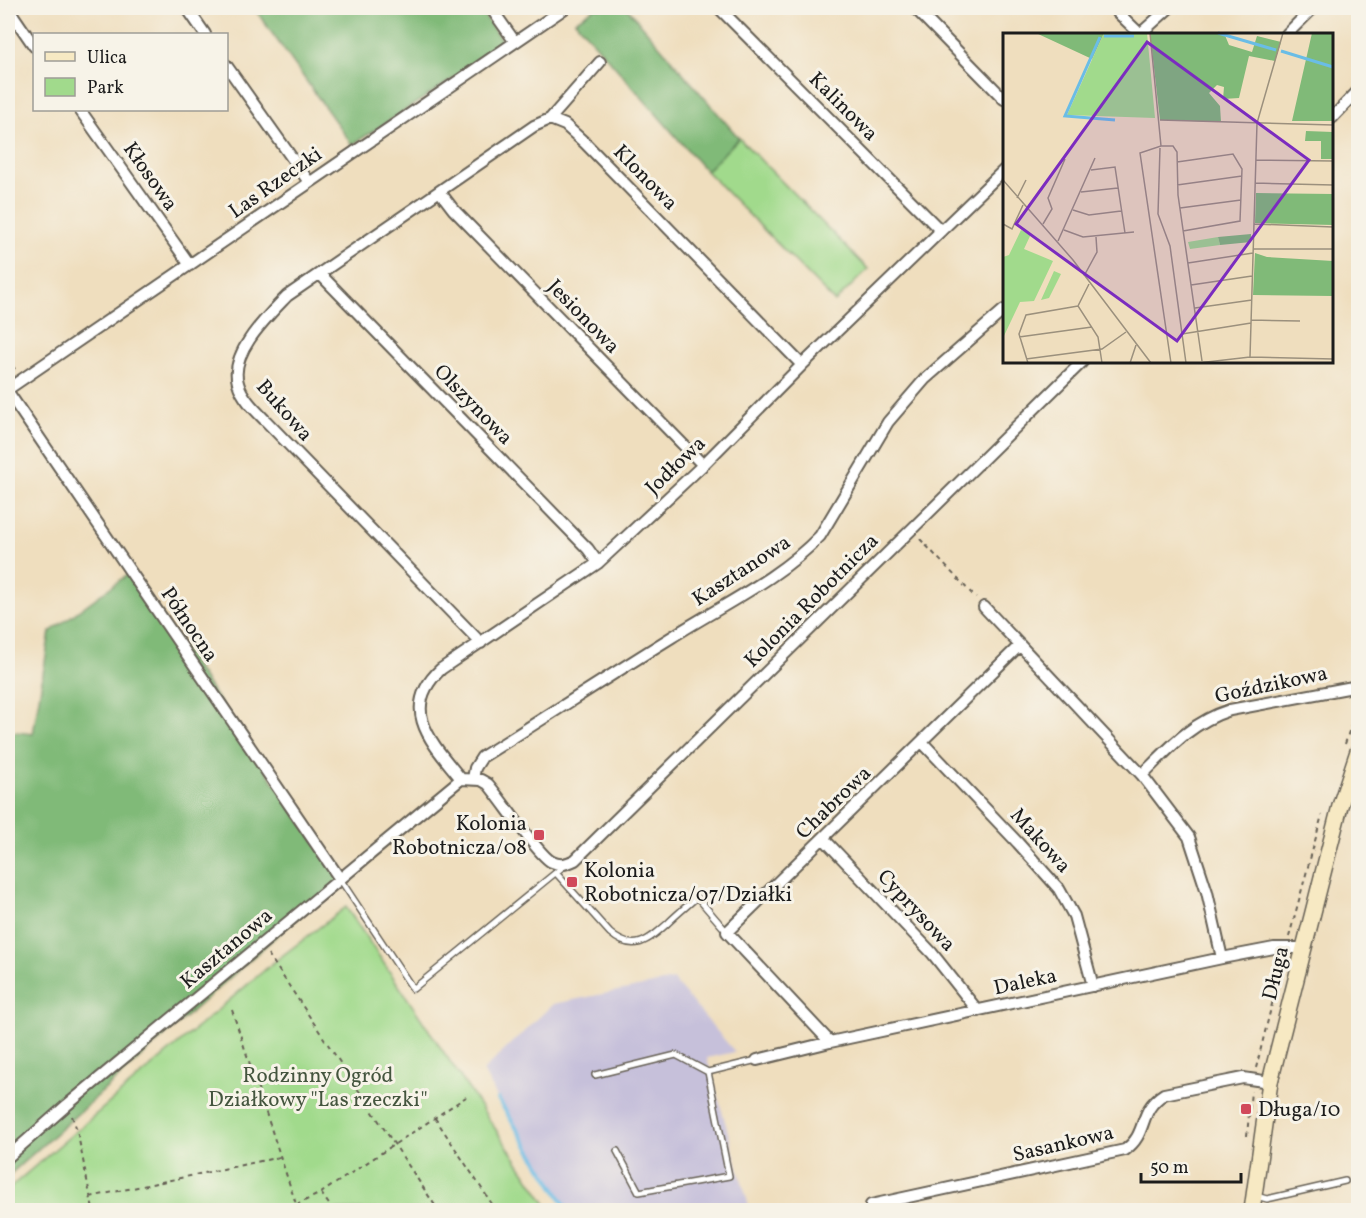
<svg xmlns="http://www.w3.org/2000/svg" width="1366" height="1218" font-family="Vollkorn,serif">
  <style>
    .industrial { fill: #c6c0da }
    .green { fill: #a1da8c; stroke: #5e7b54; stroke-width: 1.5 }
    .forest { fill: #80ba78; stroke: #4e6b4a; stroke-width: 1.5 }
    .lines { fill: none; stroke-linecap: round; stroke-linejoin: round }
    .stream { stroke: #6abde6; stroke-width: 4 }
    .lane-casing { stroke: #666055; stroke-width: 8 }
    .street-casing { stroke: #666055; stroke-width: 14 }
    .secondary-casing { stroke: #666055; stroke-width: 18 }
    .path { stroke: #666055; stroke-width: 2; stroke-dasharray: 4.5 4.5; stroke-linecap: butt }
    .lane { stroke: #fff; stroke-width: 5 }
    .street { stroke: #fff; stroke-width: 10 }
    .secondary { stroke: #f7e9c3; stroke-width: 15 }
    .poi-dot { fill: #d1495b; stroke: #f7f3e8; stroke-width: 2 }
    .labels { text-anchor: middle; stroke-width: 6; stroke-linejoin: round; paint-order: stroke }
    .street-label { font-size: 21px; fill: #1c1c1c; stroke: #f7f3e8 }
    .poi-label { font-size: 21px; fill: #1c1c1c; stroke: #f7f3e8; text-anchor: start }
    .park-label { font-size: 21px; fill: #44553e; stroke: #f7f3e8 }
    .inset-river { fill: none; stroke: #6abde6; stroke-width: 3 }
    .inset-road { fill: none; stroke: #9b907d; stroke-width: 1.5 }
    .view { fill: #7b2cbf; fill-opacity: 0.15; stroke: #7b2cbf; stroke-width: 3 }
    .inset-edge { fill: none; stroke: #1c1c1c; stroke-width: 3 }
  </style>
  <rect width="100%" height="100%" fill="#f7f3e8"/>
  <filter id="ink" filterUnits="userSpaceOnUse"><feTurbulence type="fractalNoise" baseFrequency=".0167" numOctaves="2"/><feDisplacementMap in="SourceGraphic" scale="12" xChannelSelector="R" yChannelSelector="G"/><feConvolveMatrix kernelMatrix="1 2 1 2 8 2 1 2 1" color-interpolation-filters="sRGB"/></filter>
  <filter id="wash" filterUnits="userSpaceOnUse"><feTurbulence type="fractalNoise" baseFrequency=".008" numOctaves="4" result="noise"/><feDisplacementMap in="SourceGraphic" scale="24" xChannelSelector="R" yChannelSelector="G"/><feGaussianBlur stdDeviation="1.35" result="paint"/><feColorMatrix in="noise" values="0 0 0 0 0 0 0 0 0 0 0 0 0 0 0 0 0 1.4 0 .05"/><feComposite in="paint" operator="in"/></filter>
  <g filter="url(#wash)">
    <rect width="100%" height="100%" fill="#efdebe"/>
    <path class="industrial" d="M 673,980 L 735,1052 L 707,1058 L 750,1210 L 568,1210 L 498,1099 L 483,1071 L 553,1004 Z"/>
    <path class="green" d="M 739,138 L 868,269 L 835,302 L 706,171 Z
      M 346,907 L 550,1210 L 8,1210 L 8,1191 L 13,1185 L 274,962 Z"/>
    <path class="forest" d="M 254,8 L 479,8 L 505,45 L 352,145 Z
      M 595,8 L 627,8 L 739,138 L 706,171 L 575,21 Z
      M 131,572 L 340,879 L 8,1176 L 8,731 L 33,734 L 50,632 Z"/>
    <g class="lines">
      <path class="stream" d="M 498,1099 L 568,1210"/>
    </g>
  </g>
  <g filter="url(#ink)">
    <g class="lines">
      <g class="lane-casing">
        <path id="lane" d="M 556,873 L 610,933 C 634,954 649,940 668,923 C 677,914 687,906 697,897 L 727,932
          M 340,879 L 413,989 L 565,865
          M 595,1075 L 676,1055 L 708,1072 L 757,1060
          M 617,1151 L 639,1192 L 729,1176 L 708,1072
          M 1256,1196 L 1267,1199 L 1345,1181"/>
      </g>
      <g class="street-casing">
        <path id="street" d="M 8,8 L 34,46
          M 187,8 L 205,34
          M 491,8 L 515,42
          M 719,8 L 941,231
          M 915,8 L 1004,99
          M 1113,8 L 1140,34
          M 1140,34 L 1169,8
          M 1287,34 L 1313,8
          M 226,65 L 309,182
          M 80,110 L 190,265
          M 1332,118 L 1358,91
          M 550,119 L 600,62
          M 440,192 L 453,209 L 703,465
          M 320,274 L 588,549 L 598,563
          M 8,389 L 565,8
          M 8,392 L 340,879
          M 984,607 L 1142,775 L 1189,837 L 1207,892 L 1222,958
          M 481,643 L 266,421 C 256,411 242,398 238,383 C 229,353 268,316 287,296 L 534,126 L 550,119 L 565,125 L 585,143 L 802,365
          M 922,742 L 1018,843 L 1059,889 L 1074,916 L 1093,986
          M 1142,775 C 1170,747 1192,722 1230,710 L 1358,686
          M 461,779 C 432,743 398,709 441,669 L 598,563 L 703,465 L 802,365 L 1004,170
          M 473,779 L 475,768 L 482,757 C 546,717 609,676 672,637 C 722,605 779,579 820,536 L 888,422 L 925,379 L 1004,310
          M 824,839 L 932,953 L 978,1011
          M 830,1042 L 727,932 L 1020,645
          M 757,1060 L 830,1042 L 1222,958 L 1274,948 L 1302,948
          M 8,1157 L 67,1105 L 461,779 L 481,780 L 488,784 C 502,800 538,855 552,862 C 561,866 566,864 575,860 L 1082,362
          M 871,1205 L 1125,1150 C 1149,1133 1137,1111 1164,1094 L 1243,1078 L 1270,1082"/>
      </g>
      <g class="secondary-casing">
        <path id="secondary" d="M 1252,1210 L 1270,1082 L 1275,1062 L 1340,806 L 1358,751"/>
      </g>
      <path class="path" d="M 8,360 L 15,369
        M 920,539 L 976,598
        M 1345,744 L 1358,703
        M 1289,937 L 1322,815
        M 268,954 L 438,1210
        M 232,1010 L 298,1210
        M 1256,1068 L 1283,960
        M 72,1116 L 77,1130 L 93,1210
        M 435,1118 L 496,1210
        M 1247,1136 L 1251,1091
        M 321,1193 L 333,1210
        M 90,1197 L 280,1157
        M 296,1205 L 321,1193 L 466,1097"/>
      <use href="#lane" class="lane"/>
      <use href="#street" class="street"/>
      <use href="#secondary" class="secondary"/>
    </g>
  </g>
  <g class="poi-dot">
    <rect x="533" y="829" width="12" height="12" rx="3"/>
    <rect x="566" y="876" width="12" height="12" rx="3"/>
    <rect x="1240" y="1103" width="12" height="12" rx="3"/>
  </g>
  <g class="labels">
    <g class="street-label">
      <text transform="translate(844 106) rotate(45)" y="7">Kalinowa</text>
      <text transform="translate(151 176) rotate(55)" y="7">Kłosowa</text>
      <text transform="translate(646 177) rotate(46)" y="7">Klonowa</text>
      <text transform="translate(275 182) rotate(-35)" y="7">Las Rzeczki</text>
      <text transform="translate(584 316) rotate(46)" y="7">Jesionowa</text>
      <text transform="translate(474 404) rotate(46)" y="7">Olszynowa</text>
      <text transform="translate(285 410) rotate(49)" y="7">Bukowa</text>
      <text transform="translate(675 465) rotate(-44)" y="7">Jodłowa</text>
      <text transform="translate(741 570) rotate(-33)" y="7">Kasztanowa</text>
      <text transform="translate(811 600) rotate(-45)" y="7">Kolonia Robotnicza</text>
      <text transform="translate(190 624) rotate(56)" y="7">Północna</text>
      <text transform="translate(1271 684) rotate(-12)" y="7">Goździkowa</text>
      <text transform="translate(833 802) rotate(-44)" y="7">Chabrowa</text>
      <text transform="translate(1041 840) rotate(48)" y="7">Makowa</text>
      <text transform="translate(917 910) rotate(47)" y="7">Cyprysowa</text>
      <text transform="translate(226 948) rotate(-40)" y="7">Kasztanowa</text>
      <text transform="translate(1275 973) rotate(-76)" y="7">Długa</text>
      <text transform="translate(1025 981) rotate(-12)" y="7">Daleka</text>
      <text transform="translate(1063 1143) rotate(-13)" y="7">Sasankowa</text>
    </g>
    <g class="poi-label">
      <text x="527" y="830" text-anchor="end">Kolonia<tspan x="527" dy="24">Robotnicza/08</tspan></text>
      <text x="584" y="877">Kolonia<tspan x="584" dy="24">Robotnicza/07/Działki</tspan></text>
      <text x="1258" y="1116">Długa/10</text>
    </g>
    <g class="park-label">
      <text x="318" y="1082">Rodzinny Ogród<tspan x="318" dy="24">Działkowy "Las rzeczki"</tspan></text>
    </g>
  </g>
  <g transform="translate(1003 33)">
    <rect width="330" height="330" fill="#efdebe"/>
    <path d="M 101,0 L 144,0 L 152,85 L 64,82 ZM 18,197 L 28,201 L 21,216 L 50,228 L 31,268 L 17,269 L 0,305 L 0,224 L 6,222 ZM 215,204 L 217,212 L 187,216 L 185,209 ZM 51,238 L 58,241 L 46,265 L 38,267 Z" fill="#a1da8c"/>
    <path d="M 33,0 L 101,0 L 89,26 ZM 147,0 L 221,0 L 226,12 L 249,19 L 254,3 L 278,9 L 272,28 L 246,23 L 236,65 L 220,66 L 221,54 L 214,52 L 206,60 L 217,73 L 218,89 L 157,87 ZM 309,0 L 330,0 L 330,88 L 289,88 ZM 303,98 L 330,99 L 330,126 L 318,126 L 318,108 L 302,108 ZM 253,160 L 330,161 L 330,192 L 252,190 ZM 248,201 L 248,209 L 217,212 L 215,204 ZM 252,220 L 264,224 L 330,228 L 330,263 L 250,262 Z" fill="#80ba78"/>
    <path class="inset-river" d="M 215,0 L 273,17M 101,3 L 131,3M 97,4 L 62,83 L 112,87M 278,18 L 330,34"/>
    <path class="inset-road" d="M 147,0 L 158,113 L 137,120 L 168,330M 157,87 L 330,92M 158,113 L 170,113 L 174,119 L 175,162 L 199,328M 157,115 L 155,181 L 167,213 L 183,330M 253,127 L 330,128M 174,129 L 230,121 L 239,136 L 237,188 L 180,198M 88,137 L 112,134 L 122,200M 0,147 L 70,227 L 148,330M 252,150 L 330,152M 174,152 L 239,143M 78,159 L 115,155M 14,165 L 23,147M 177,175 L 238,167M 70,177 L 86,182 L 118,178M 0,191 L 9,196 L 20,172M 40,191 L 49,176 L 45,165 L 62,126M 251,191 L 330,194M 61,197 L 80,204 L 131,199M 55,208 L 92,125M 250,216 L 330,216M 185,230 L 250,220M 81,243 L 94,219 L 93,204M 86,251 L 75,273 L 95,304 L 99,330M 188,252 L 249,243M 192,275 L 249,267M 248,287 L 297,288M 179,301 L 248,290M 16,304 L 89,294M 247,324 L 254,90 L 280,0M 23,326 L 99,316 L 123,299M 25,330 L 16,301 L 23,282 L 75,273M 127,330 L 133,312M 195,330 L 247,324 L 330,326"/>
    <path class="view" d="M 144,9 L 306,127 L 174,308 L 13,191 Z"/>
    <rect width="330" height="330" class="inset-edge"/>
  </g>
  <rect width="1366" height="1218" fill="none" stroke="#f7f3e8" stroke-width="30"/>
  <rect x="33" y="33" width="195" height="78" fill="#f7f3e8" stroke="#9f9d96" stroke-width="1.5"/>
  <rect x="45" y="52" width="30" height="9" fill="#f7e9c3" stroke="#9f9d96" stroke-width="1.5"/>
  <text x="87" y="63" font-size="18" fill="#1c1c1c">Ulica</text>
  <rect x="45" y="78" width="30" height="18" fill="#a1da8c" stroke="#9f9d96" stroke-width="1.5"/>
  <text x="87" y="93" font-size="18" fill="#1c1c1c">Park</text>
  <path d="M1141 1173v9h100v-9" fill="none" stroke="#1c1c1c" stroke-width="3"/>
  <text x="1150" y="1173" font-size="18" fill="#1c1c1c" stroke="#f7f3e8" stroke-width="4.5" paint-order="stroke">50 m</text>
</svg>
